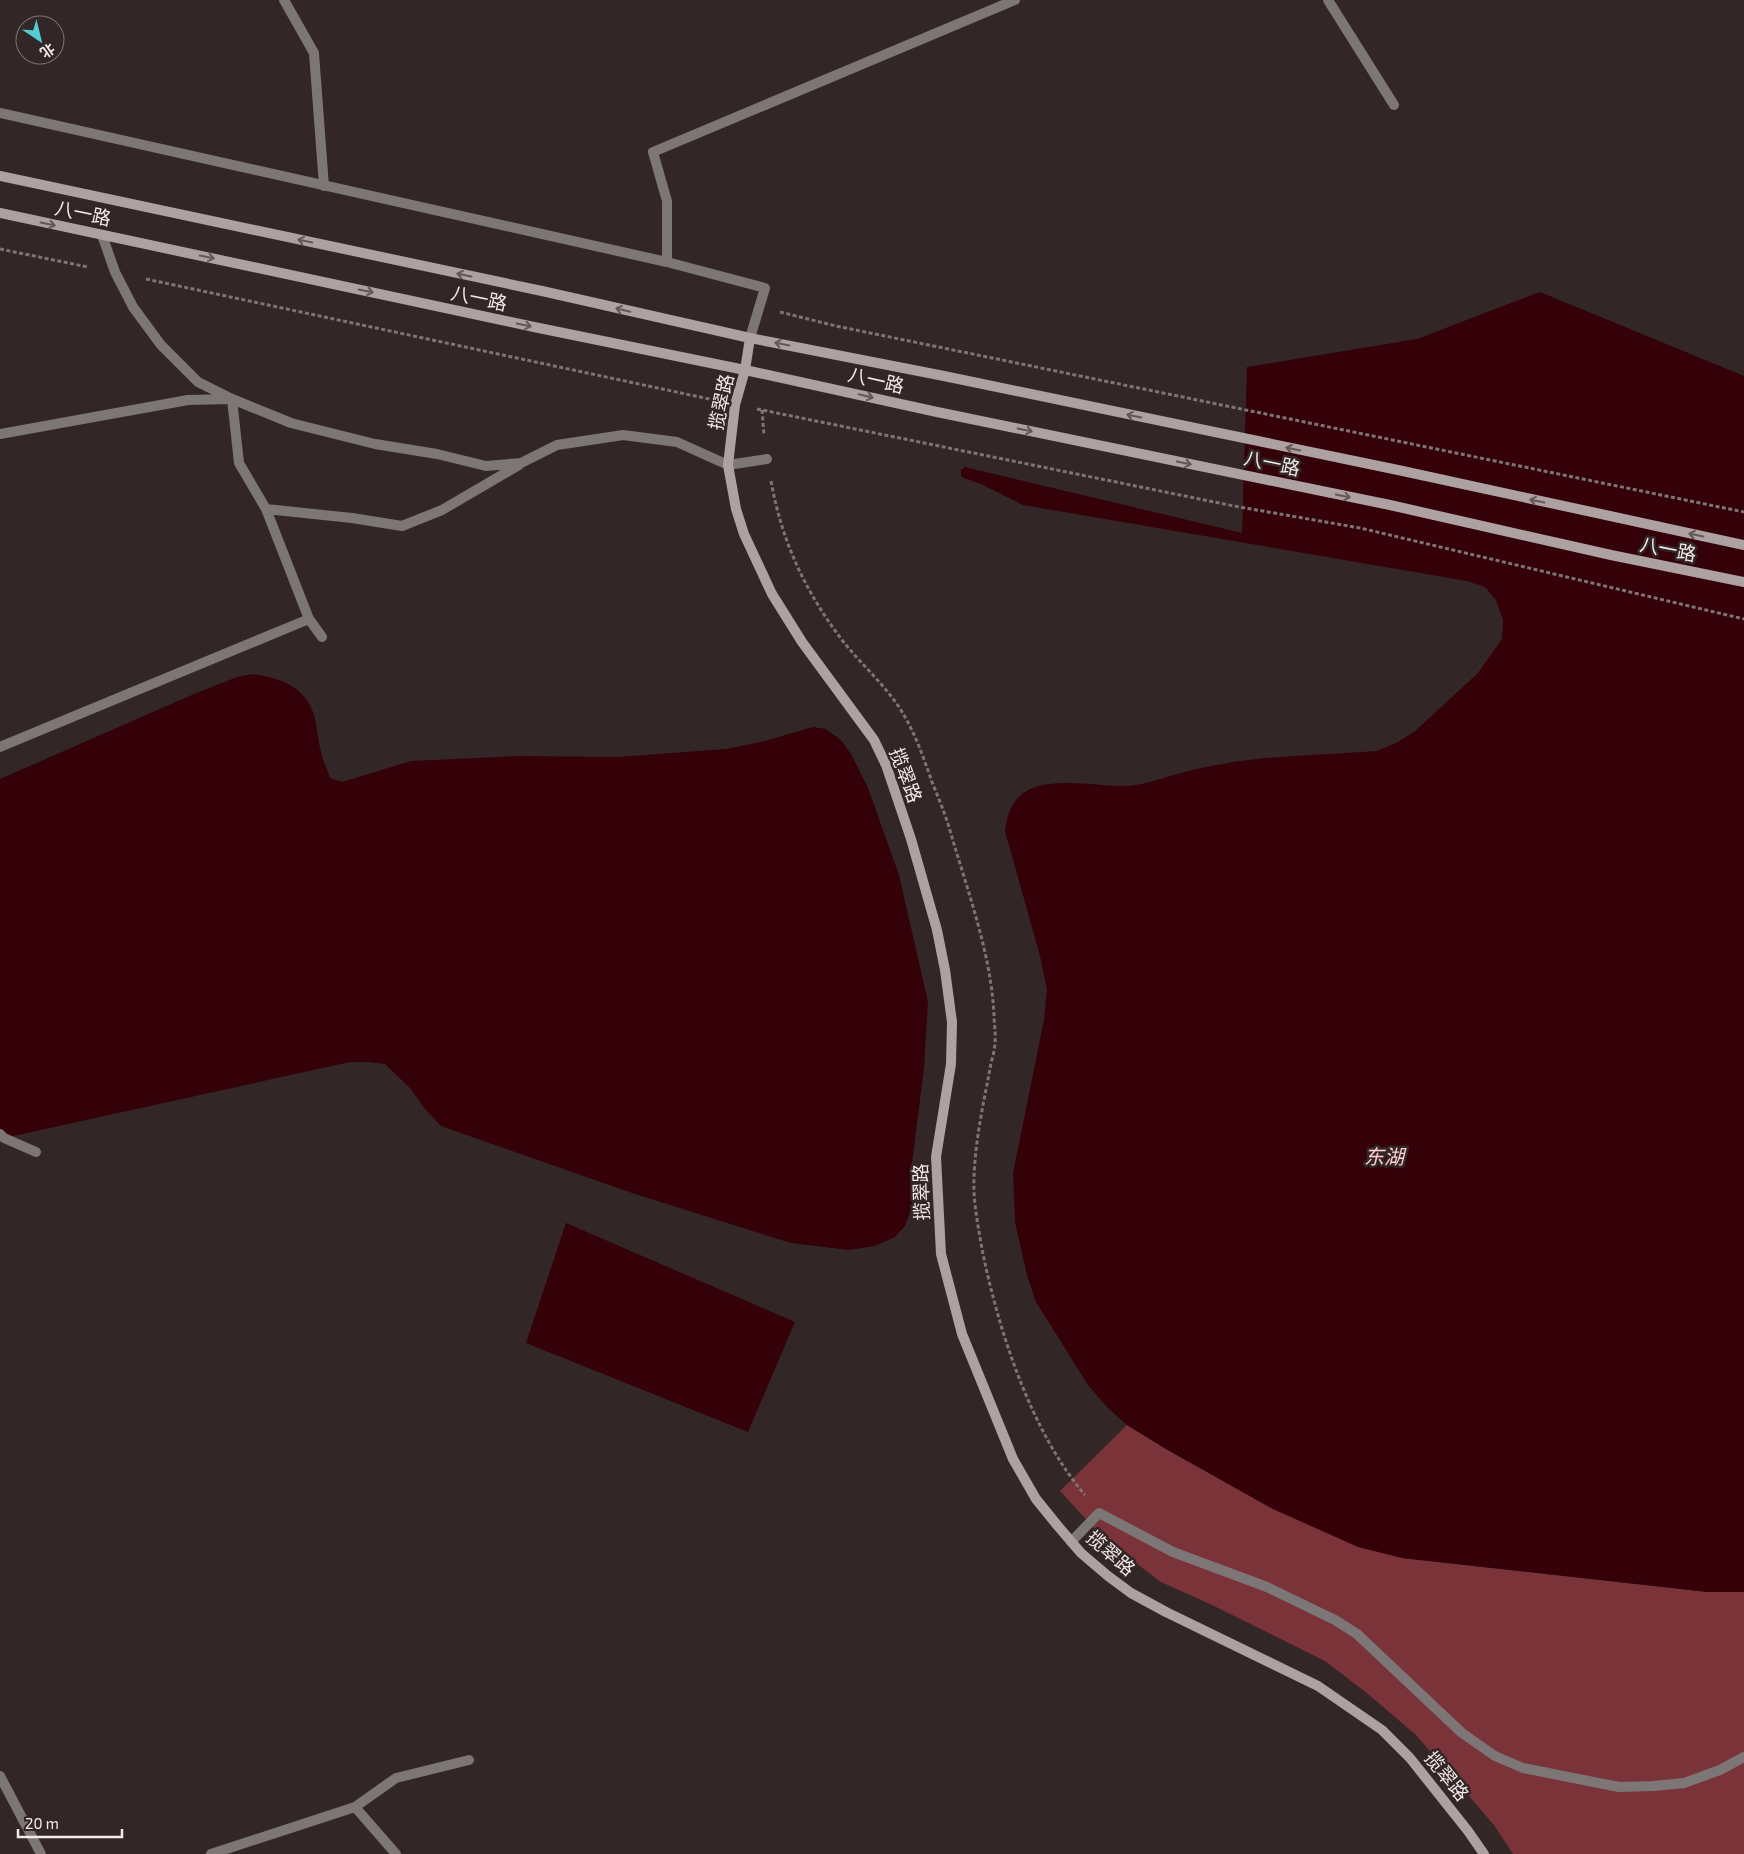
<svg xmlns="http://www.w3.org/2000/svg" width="1744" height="1854" font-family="'Exo 2','Noto Sans SC',sans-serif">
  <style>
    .green { fill: #7a3338 }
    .water { fill: #340109 }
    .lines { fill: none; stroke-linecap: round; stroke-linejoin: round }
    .path { stroke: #7f7474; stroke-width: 3; stroke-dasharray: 4 2.5; stroke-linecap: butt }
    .lane { stroke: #7d7676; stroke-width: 10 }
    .street { stroke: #7d7676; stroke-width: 10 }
    .secondary { stroke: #ada1a1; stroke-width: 10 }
    .oneway { stroke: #645757 }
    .labels { text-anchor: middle; stroke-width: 5; stroke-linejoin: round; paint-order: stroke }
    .street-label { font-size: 19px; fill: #f3eaea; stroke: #332626 }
    .water-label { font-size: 20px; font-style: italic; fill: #fed0d0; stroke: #332626 }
  </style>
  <rect width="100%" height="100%" fill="#332626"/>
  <path class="green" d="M 1127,1425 L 1166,1449 L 1273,1509 L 1402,1558 L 1708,1592 L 1744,1592 L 1744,1854 L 1513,1854 L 1494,1825 L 1416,1735 L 1368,1694 L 1325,1661 L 1212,1605 L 1161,1582 L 1105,1540 L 1060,1491 Z"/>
  <path class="water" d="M 1540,292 L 1744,376 L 1744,1592 L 1708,1592 L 1402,1558 L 1358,1547 L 1273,1509 L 1166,1449 L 1127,1425 L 1108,1408 L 1088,1385 L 1036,1302 L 1027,1275 L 1015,1222 L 1013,1173 L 1044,1020 L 1047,990 L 1040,956 L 1005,831 C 1007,816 1011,801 1025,792 C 1047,777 1092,785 1118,786 C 1135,787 1154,781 1170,776 C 1187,771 1204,767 1222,764 C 1272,755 1325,755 1377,751 L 1396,743 L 1414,732 L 1478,673 L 1502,639 L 1503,620 L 1496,600 L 1485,587 L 1467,581 L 1023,505 L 981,484 L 964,478 L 961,476 L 961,470 L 965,467 L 1242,533 L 1247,367 L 1417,339 Z
    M 253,674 C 281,678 307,687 315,718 C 317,729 318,741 321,752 C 323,761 327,769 330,778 L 342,782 L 411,761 L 520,756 L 617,757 L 726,749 L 761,742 L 813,727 L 826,729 L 842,741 L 851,754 L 868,788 L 899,875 L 928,1002 L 924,1068 L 911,1171 L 913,1204 L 905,1226 L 895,1237 L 875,1246 L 849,1250 L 791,1243 L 632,1193 L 441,1126 L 425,1109 L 410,1088 L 385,1064 L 369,1062 L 350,1062 L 4,1138 L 0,1142 L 0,779 L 194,694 L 237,677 Z
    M 566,1223 L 795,1322 L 748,1432 L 526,1343 Z"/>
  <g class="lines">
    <path class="path" d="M 0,249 L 88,267
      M 146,279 L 714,400
      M 780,312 L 836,326 L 1744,512
      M 757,409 L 1234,506 L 1360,528 L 1744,619
      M 762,410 L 764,435
      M 771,481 C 782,542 805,591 842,640 C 860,663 882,682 899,707 C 914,730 923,756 932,782 C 939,799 946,816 951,834 C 968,892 991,954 994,1015 C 994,1024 996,1034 995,1042 C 995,1051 991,1061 990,1069 C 983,1105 975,1142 974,1178 C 973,1202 978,1225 982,1249 C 998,1329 1031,1432 1085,1495"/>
    <path class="lane" d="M 0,113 L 667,262"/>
    <path class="street" d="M 284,0 L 314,53 L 324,186
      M 1328,0 L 1394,105
      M 102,235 L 115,272 L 133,307 L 161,345 L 198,382 L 232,399 L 291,423 L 375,444 L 437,454 L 486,466 L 521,463 L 557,445 L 623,435 L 677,442 L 728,465 L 767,459
      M 750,338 L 765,288 L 667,262 L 667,201 L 653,152 L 1015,0
      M 0,434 L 188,400 L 232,399 L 239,463 L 266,509 L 309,619 L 322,637
      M 266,509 L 352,518 L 402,526 L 442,510 L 519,465
      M 0,747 L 309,619
      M 0,1134 L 4,1138 L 36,1152
      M 1071,1542 L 1099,1513 L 1173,1552 L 1267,1587 L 1335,1620 L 1357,1634 L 1462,1733 L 1495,1756 L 1523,1768 L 1619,1787 L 1653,1786 L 1684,1783 L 1720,1770 L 1744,1757
      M 0,1776 L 41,1854
      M 355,1807 L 396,1778 L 469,1760
      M 211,1854 L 355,1807 L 396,1854"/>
    <path class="secondary" d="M 0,176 L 542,291 L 750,338 L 944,376 L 1398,470 L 1744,545
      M 0,213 L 534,327 L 745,370 L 937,412 L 1390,505 L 1611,555 L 1744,582
      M 750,338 L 745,370 L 735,405 L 728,465 L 736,509 L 744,534 L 772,594 L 802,642 L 874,740 L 886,765 L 911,839 L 937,930 L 945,970 L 952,1022 L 951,1064 L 936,1157 L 941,1254 L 962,1334 L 1013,1459 L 1036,1499 L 1057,1525 L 1081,1553 L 1108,1576 L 1131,1593 L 1166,1612 L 1318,1686 L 1382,1730 L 1410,1758 L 1468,1831 L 1484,1854"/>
  </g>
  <defs><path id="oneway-shaft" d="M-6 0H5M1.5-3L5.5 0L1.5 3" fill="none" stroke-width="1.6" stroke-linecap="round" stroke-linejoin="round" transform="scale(1.25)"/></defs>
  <g class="oneway">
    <use href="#oneway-shaft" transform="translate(48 224) rotate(12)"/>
    <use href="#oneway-shaft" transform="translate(305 241) rotate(-168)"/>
    <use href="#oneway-shaft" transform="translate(207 257) rotate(12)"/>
    <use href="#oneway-shaft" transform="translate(464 275) rotate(-168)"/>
    <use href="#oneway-shaft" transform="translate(366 291) rotate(12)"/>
    <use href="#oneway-shaft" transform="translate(623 310) rotate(-167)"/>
    <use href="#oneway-shaft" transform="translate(524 325) rotate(12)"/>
    <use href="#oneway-shaft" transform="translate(782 344) rotate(-169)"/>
    <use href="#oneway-shaft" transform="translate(866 396) rotate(13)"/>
    <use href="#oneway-shaft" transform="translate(1134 416) rotate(-168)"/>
    <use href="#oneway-shaft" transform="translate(1025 430) rotate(12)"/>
    <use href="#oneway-shaft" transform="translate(1293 449) rotate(-168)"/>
    <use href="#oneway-shaft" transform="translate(1184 463) rotate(12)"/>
    <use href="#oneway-shaft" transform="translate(1343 496) rotate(12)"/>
    <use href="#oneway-shaft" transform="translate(1537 501) rotate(-168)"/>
    <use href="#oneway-shaft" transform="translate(1696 535) rotate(-168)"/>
  </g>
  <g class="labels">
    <g class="street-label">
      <text transform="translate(83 213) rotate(12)" y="7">八一路</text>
      <text transform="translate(479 298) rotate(12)" y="7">八一路</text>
      <text transform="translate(876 380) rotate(13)" y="7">八一路</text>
      <text transform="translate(721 402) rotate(-78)" y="7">揽翠路</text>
      <text transform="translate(1272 463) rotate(12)" y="7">八一路</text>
      <text transform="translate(1668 549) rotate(11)" y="7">八一路</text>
      <text transform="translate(906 775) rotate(69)" y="7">揽翠路</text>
      <text transform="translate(921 1192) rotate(-92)" y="7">揽翠路</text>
      <text transform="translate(1111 1553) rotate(41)" y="7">揽翠路</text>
      <text transform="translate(1447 1776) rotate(51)" y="7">揽翠路</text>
    </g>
    <g class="water-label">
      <text x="1384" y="1164">东湖</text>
    </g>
  </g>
  <g transform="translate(40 40) rotate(145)"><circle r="24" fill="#332626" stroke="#807474"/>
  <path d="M0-4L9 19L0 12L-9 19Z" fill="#52ccd0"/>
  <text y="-8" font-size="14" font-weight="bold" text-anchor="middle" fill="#f3eaea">北</text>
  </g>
  <path d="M18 1829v8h104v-8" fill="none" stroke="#f3eaea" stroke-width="2.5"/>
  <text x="25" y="1829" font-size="15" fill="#f3eaea" stroke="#332626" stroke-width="4" paint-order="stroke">20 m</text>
</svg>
